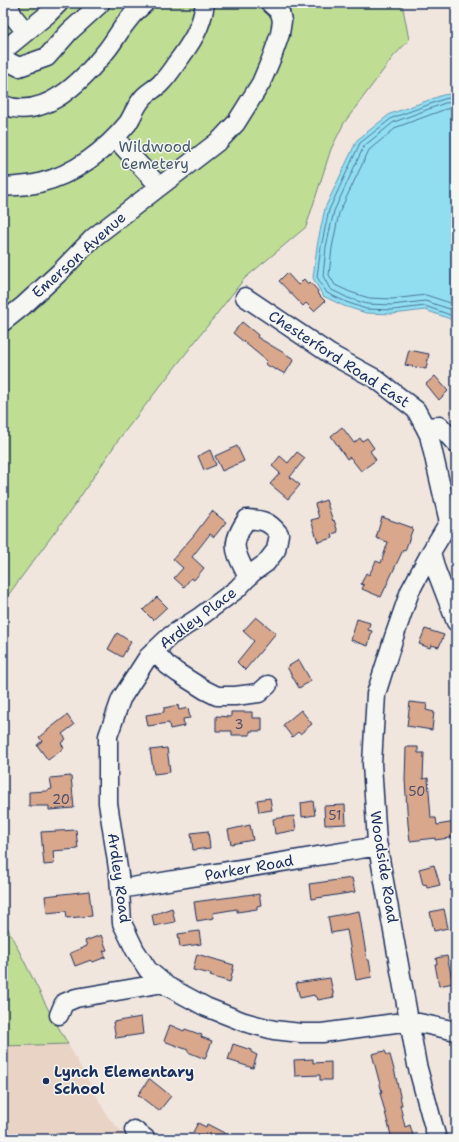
<svg xmlns="http://www.w3.org/2000/svg" width="459" height="1142" font-family="'Shantell Sans',sans-serif">
  <style>
    .built { fill: #e9d3c5 }
    .green { fill: #c0dd94; stroke: #6e8679 }
    .water { fill: #91def1; stroke: #6298b6 }
    .lines { fill: none; stroke-linecap: round; stroke-linejoin: round }
    .shore { stroke: #4a7599; stroke-width: 1 }
    .building { fill: #d9a78c; stroke: #1b2f5e }
    .minor-casing { stroke: #1b2f5e; stroke-width: 21 }
    .minor { stroke: #f6f6f2; stroke-width: 18 }
    .poi-dot { fill: #1b2f5e; stroke: #f6f6f2; stroke-width: 1.5 }
    .labels { text-anchor: middle; stroke-width: 3; stroke-linejoin: round; paint-order: stroke }
    .number-label { font-size: 13px; fill: #4a4d6a }
    .park-label { font-size: 15px; fill: #445a6c; stroke: #f6f6f2 }
    .street-label { font-size: 15px; fill: #1b2f5e; stroke: #f6f6f2 }
    .poi-label { font-size: 15px; font-weight: bold; fill: #1b2f5e; stroke: #f6f6f2; text-anchor: start }
  </style>
  <rect width="100%" height="100%" fill="#f0e6de"/>
  <filter id="ink" filterUnits="userSpaceOnUse"><feTurbulence type="fractalNoise" baseFrequency=".025" numOctaves="2"/><feDisplacementMap in="SourceGraphic" scale="8" xChannelSelector="R" yChannelSelector="G"/><feConvolveMatrix kernelMatrix="1 2 1 2 8 2 1 2 1" color-interpolation-filters="sRGB"/></filter>
  <g filter="url(#ink)">
    <path class="built" d="M 68,1044 L 108,1117 L 128,1139 L 3,1139 L 3,1046 Z"/>
    <path class="green" d="M 3,3 L 402,3 L 409,40 L 393,57 L 344,123 L 331,149 L 306,227 L 244,279 L 119,439 L 74,506 L 3,602 Z
      M 3,919 L 49,1011 L 68,1044 L 3,1046 Z"/>
    <path class="water" d="M 456,93 L 456,321 L 425,310 L 393,314 L 366,313 L 344,306 L 323,296 L 313,278 L 317,246 L 325,208 L 357,140 L 390,114 L 443,95 Z"/>
    <g class="lines">
      <path class="shore" d="M 456,97 L 444,99 L 392,118 L 360,143 L 329,210 L 321,247 L 317,277 L 327,293 L 346,302 L 366,309 L 393,310 L 425,306 L 456,317
        M 456,102 L 445,103 L 394,122 L 364,146 L 334,211 L 326,247 L 323,276 L 330,289 L 348,298 L 367,304 L 392,305 L 425,301 L 456,311
        M 456,108 L 446,109 L 397,127 L 369,150 L 339,213 L 332,248 L 329,275 L 335,285 L 350,292 L 369,298 L 392,299 L 426,295 L 456,305"/>
    </g>
    <path class="building" d="M 287,273 L 298,285 L 304,279 L 308,284 L 310,282 L 318,291 L 317,293 L 325,301 L 314,311 L 306,303 L 303,306 L 279,281 Z
      M 242,322 L 258,335 L 257,337 L 294,359 L 285,374 L 276,369 L 276,370 L 265,364 L 267,361 L 233,333 Z
      M 409,350 L 429,354 L 426,369 L 405,365 Z
      M 435,376 L 448,391 L 439,400 L 426,384 Z
      M 342,427 L 354,443 L 360,438 L 362,441 L 367,438 L 374,448 L 370,451 L 376,460 L 361,471 L 350,457 L 347,459 L 331,436 Z
      M 237,446 L 244,461 L 222,471 L 215,456 Z
      M 210,450 L 216,465 L 204,470 L 198,456 Z
      M 297,452 L 305,458 L 290,477 L 300,485 L 288,499 L 270,484 L 280,473 L 272,466 L 280,456 L 288,463 Z
      M 326,500 L 333,521 L 334,520 L 338,532 L 332,534 L 333,538 L 318,542 L 311,520 L 319,518 L 315,504 Z
      M 212,511 L 226,522 L 214,537 L 210,534 L 192,557 L 204,568 L 194,580 L 191,578 L 184,587 L 174,578 L 183,568 L 173,559 L 194,535 Z
      M 382,517 L 413,528 L 405,551 L 403,550 L 381,597 L 362,589 L 364,585 L 361,584 L 366,573 L 369,575 L 376,561 L 381,563 L 388,542 L 376,538 Z
      M 157,597 L 167,607 L 153,620 L 143,610 Z
      M 256,617 L 276,633 L 245,670 L 237,662 L 254,641 L 243,631 Z
      M 357,619 L 370,623 L 368,630 L 372,631 L 368,646 L 351,640 Z
      M 425,629 L 444,635 L 439,647 L 431,645 L 430,648 L 419,644 Z
      M 117,633 L 131,642 L 122,657 L 108,649 Z
      M 299,660 L 311,681 L 299,688 L 287,667 Z
      M 410,702 L 427,704 L 426,710 L 434,712 L 432,730 L 407,726 Z
      M 178,705 L 179,710 L 188,708 L 190,718 L 183,719 L 184,726 L 170,729 L 169,723 L 148,726 L 146,715 L 164,712 L 164,708 Z
      M 301,710 L 312,724 L 300,734 L 298,732 L 292,737 L 283,725 Z
      M 231,712 L 252,712 L 252,718 L 262,718 L 262,731 L 250,731 L 250,735 L 232,735 L 232,731 L 216,731 L 216,716 L 231,717 Z
      M 67,715 L 74,725 L 62,734 L 66,739 L 61,743 L 64,748 L 48,760 L 37,745 L 42,741 L 39,737 Z
      M 406,747 L 418,747 L 418,753 L 424,753 L 423,779 L 428,778 L 431,818 L 436,818 L 437,825 L 456,822 L 456,837 L 435,840 L 435,838 L 410,841 L 408,824 L 405,780 Z
      M 167,748 L 170,772 L 154,774 L 150,750 Z
      M 71,776 L 74,808 L 49,810 L 49,806 L 29,806 L 29,792 L 47,791 L 47,790 L 52,789 L 50,778 Z
      M 270,798 L 272,810 L 259,812 L 257,800 Z
      M 313,801 L 315,815 L 302,817 L 301,803 Z
      M 345,805 L 346,824 L 325,825 L 324,806 Z
      M 294,816 L 296,830 L 275,834 L 273,819 Z
      M 250,825 L 253,840 L 231,844 L 228,830 Z
      M 76,830 L 78,849 L 53,851 L 54,864 L 44,865 L 41,832 Z
      M 208,831 L 210,848 L 193,850 L 191,833 Z
      M 434,865 L 440,885 L 427,888 L 426,884 L 423,885 L 419,869 Z
      M 352,878 L 355,892 L 311,899 L 309,884 Z
      M 89,891 L 92,916 L 67,918 L 66,911 L 47,913 L 45,896 Z
      M 253,894 L 253,895 L 259,894 L 261,905 L 257,906 L 257,909 L 237,912 L 237,909 L 213,913 L 214,918 L 197,921 L 194,902 Z
      M 172,908 L 175,922 L 154,926 L 152,915 Z
      M 444,909 L 448,928 L 434,931 L 430,912 Z
      M 359,911 L 367,960 L 369,960 L 372,977 L 356,980 L 347,930 L 331,933 L 328,917 Z
      M 199,931 L 201,944 L 180,947 L 178,934 Z
      M 101,935 L 107,950 L 103,951 L 106,957 L 93,962 L 91,960 L 75,966 L 70,953 L 87,946 L 85,941 Z
      M 197,954 L 234,965 L 230,982 L 210,976 L 211,974 L 193,970 Z
      M 447,956 L 453,983 L 439,986 L 435,964 L 437,964 L 436,958 Z
      M 330,978 L 334,997 L 318,1000 L 317,997 L 315,997 L 314,995 L 300,998 L 296,983 Z
      M 141,1017 L 143,1034 L 116,1038 L 113,1022 Z
      M 170,1025 L 184,1031 L 185,1029 L 202,1035 L 201,1037 L 212,1041 L 205,1059 L 188,1052 L 188,1050 L 164,1041 Z
      M 233,1044 L 251,1050 L 251,1052 L 257,1055 L 253,1068 L 228,1060 Z
      M 385,1051 L 387,1055 L 390,1055 L 395,1073 L 402,1105 L 400,1105 L 405,1127 L 410,1125 L 414,1139 L 392,1139 L 380,1093 L 382,1092 L 372,1054 Z
      M 313,1059 L 313,1063 L 331,1062 L 331,1080 L 320,1080 L 320,1075 L 295,1076 L 294,1060 Z
      M 149,1079 L 150,1079 L 151,1080 L 171,1096 L 159,1111 L 138,1095 L 147,1082 Z
      M 198,1123 L 206,1127 L 207,1124 L 236,1139 L 200,1139 L 201,1136 L 193,1132 Z"/>
    <g class="lines">
      <g class="minor-casing">
        <path id="minor" d="M 8,3 L 13,16 L 26,32
          M 3,49 L 9,46 L 48,14 L 59,3
          M 3,59 L 19,67 L 47,57 L 69,32 L 100,4
          M 3,105 C 45,121 83,80 107,50 C 115,40 121,28 130,18 C 134,12 140,8 145,3
          M 115,138 L 159,186
          M 3,187 C 15,186 27,186 39,183 C 74,175 106,150 128,123 C 133,115 136,106 142,99 C 146,93 155,89 160,84 C 166,78 171,71 175,65 C 190,45 202,28 205,3
          M 245,297 L 330,354 L 376,379 L 416,410 L 425,427 L 440,426 L 456,444
          M 3,322 L 23,306 L 61,271 L 93,238 L 220,140 L 236,123 L 261,83 L 272,57 L 280,34 L 282,21 L 280,12 L 270,3
          M 425,427 L 429,435 L 449,522
          M 431,552 L 436,570 L 456,622
          M 248,578 C 236,551 228,547 247,519 C 263,520 269,521 279,534 L 276,550 L 266,563 L 252,573 L 237,589 L 201,616 L 170,636 L 148,657 L 121,699 L 108,736 L 108,803 L 119,875 L 122,923 L 135,950 L 148,970 L 167,986 L 206,1007 L 244,1022 L 274,1030 L 301,1033 L 322,1033 L 410,1021 L 456,1031
          M 154,651 L 167,665 L 178,673 L 205,690 L 217,696 L 235,696 L 259,693 L 268,685
          M 120,889 L 378,846
          M 59,1015 L 64,1003 L 76,998 L 164,983
          M 134,1130 L 146,1139
          M 437,1139 L 417,1065 L 377,842 L 372,764 L 376,694 L 394,637 L 410,591 L 431,552 L 449,522 L 456,512"/>
      </g>
      <use href="#minor" class="minor"/>
    </g>
  </g>
  <circle class="poi-dot" cx="46" cy="1081" r="4"/>
  <g class="labels">
    <g class="number-label">
      <text x="239" y="729">3</text>
      <text x="417" y="796">50</text>
      <text x="61" y="804">20</text>
      <text x="335" y="820">51</text>
    </g>
    <g class="park-label">
      <text x="155" y="152">Wildwood<tspan x="155" dy="17">Cemetery</tspan></text>
    </g>
    <g class="street-label">
      <text transform="translate(79 255) rotate(-42)" y="5">Emerson Avenue</text>
      <text transform="translate(339 359) rotate(33)" y="5">Chesterford Road East</text>
      <text transform="translate(198 618) rotate(-37)" y="5">Ardley Place</text>
      <text transform="translate(384 867) rotate(81)" y="5">Woodside Road</text>
      <text transform="translate(249 868) rotate(-10)" y="5">Parker Road</text>
      <text transform="translate(119 878) rotate(82)" y="5">Ardley Road</text>
    </g>
    <g class="poi-label">
      <text x="54" y="1077">Lynch Elementary<tspan x="54" dy="17">School</tspan></text>
    </g>
  </g>
  <rect width="459" height="1142" fill="none" stroke="#f6f6f2" stroke-width="16"/>
  <rect x="8" y="8" width="443" height="1126" fill="none" stroke="#1b2f5e" stroke-width="1.5" filter="url(#ink)"/>
</svg>
